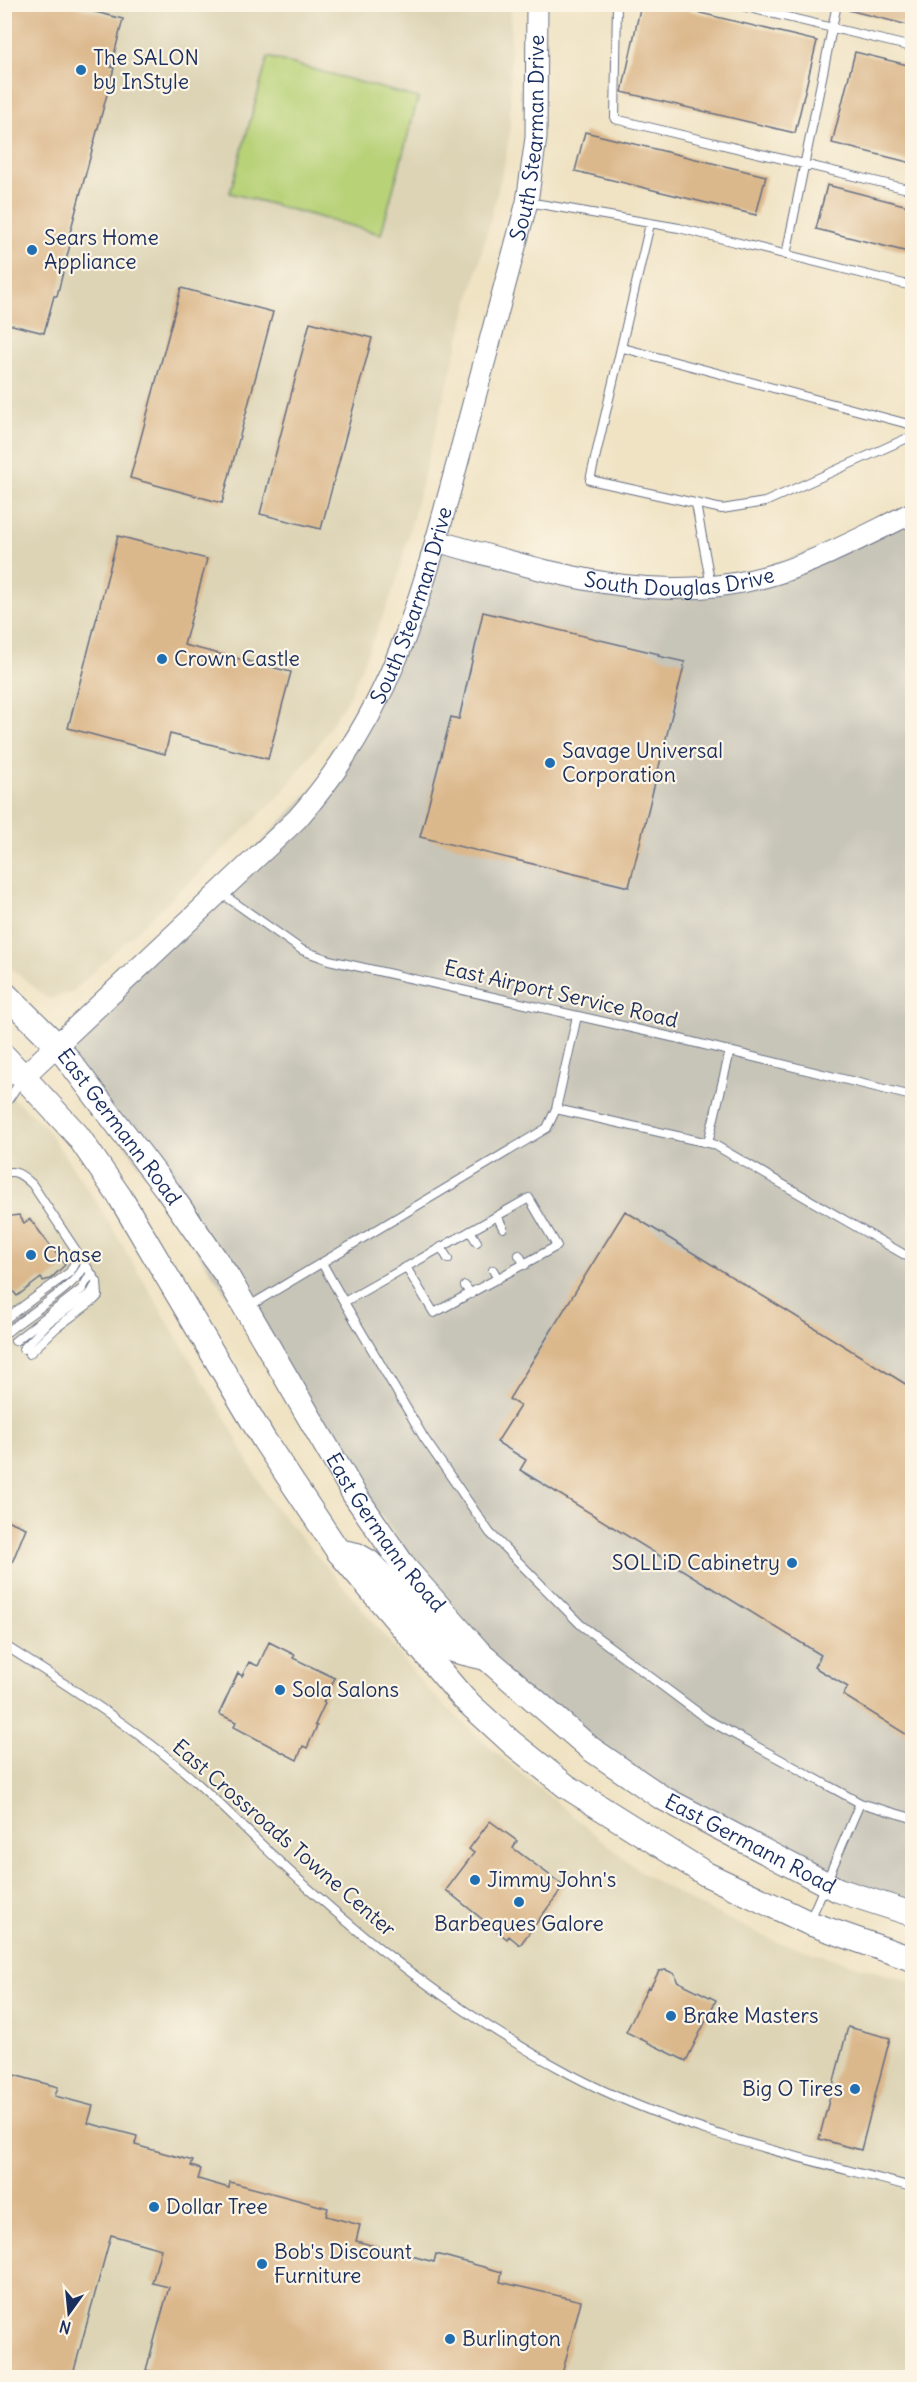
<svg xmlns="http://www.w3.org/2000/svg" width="917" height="2382" font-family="Delius,sans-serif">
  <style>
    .built { fill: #ddd4b6 }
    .industrial { fill: #c7c5b8 }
    .green { fill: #b8d278; stroke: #6a806b; stroke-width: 1.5 }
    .building { fill: #dbb88c }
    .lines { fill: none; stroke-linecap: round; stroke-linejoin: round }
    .service-casing { stroke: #666e82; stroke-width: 10 }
    .tertiary-casing { stroke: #666e82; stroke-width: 23 }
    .secondary-casing { stroke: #666e82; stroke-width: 26 }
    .service { stroke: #fff; stroke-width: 8 }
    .tertiary { stroke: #fff; stroke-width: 21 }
    .secondary { stroke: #fff; stroke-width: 24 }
    .poi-dot { fill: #1f6fb2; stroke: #fcf5e5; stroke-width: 2 }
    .labels { text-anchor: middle; stroke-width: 4.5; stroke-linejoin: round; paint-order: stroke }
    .poi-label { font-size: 21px; fill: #1b2f5e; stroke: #fcf5e5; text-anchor: start }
    .street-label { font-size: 21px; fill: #1b2f5e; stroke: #fcf5e5 }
  </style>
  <rect width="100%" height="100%" fill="#fcf5e5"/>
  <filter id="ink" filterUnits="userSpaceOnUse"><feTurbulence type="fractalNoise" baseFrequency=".0167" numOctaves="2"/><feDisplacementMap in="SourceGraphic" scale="12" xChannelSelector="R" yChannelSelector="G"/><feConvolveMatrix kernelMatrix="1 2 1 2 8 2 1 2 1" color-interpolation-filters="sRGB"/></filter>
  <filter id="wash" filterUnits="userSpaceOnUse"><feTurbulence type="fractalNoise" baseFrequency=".008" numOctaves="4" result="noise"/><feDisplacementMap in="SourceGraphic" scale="24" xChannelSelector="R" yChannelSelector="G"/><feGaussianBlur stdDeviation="1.35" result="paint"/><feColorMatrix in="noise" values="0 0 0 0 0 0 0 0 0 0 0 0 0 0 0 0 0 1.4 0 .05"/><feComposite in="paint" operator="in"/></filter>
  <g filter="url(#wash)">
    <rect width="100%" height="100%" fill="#f0e3c4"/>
    <path class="built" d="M 5,5 L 511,5 L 510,131 L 504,167 L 395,587 L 349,697 L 319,744 L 279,797 L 71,993 L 48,999 L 5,963 Z
      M 4,1091 L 43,1124 L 96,1201 L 223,1414 L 270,1501 L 357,1602 L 428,1690 L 494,1751 L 645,1875 L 695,1903 L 772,1940 L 912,1982 L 912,2377 L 5,2377 Z"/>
    <path class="industrial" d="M 912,513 L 912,1914 L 661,1797 L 477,1650 L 296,1397 L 57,1045 L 184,923 L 349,751 L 436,541 L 597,583 L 711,588 Z"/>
    <path class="green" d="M 268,57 L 418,98 L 381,234 L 230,193 Z"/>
    <g id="blocks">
      <path class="building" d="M 4,4 L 64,4 L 123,19 L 111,67 L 114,68 L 68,240 L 71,241 L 57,296 L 54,296 L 44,333 L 4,323 Z
        M 641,4 L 663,4 L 817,41 L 795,133 L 622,92 Z
        M 849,4 L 912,4 L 912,26 L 848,10 Z
        M 855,52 L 912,66 L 912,163 L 832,143 Z
        M 585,132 L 766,176 L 756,215 L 575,171 Z
        M 827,185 L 912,207 L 912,253 L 816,229 Z
        M 181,288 L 273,312 L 222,503 L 130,478 Z
        M 310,322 L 372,338 L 321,529 L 260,514 Z
        M 118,536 L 207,559 L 184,645 L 291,672 L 268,759 L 170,734 L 165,754 L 68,728 Z
        M 483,612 L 659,654 L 658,656 L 685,662 L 629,887 L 420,837 L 451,717 L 459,719 Z
        M 625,1211 L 912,1388 L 912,1738 L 843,1695 L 848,1687 L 814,1667 L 821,1655 L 520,1470 L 526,1460 L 497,1442 L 520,1406 L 509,1399 Z
        M 19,1215 L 24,1223 L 30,1219 L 65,1265 L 50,1279 L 43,1281 L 41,1278 L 17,1296 L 4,1280 L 4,1217 Z
        M 4,1519 L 26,1528 L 5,1580 L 4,1580 Z
        M 269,1642 L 295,1655 L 293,1658 L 335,1678 L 323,1702 L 325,1703 L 315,1725 L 317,1726 L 307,1748 L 303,1746 L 297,1760 L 234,1727 L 236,1722 L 219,1714 L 238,1673 L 242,1676 L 249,1662 L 258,1666 Z
        M 490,1821 L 517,1841 L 513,1848 L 564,1886 L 520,1945 L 509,1936 L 507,1939 L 446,1890 L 474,1853 L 469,1849 Z
        M 666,1970 L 675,1974 L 677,1981 L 716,2000 L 686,2061 L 626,2032 L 648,1987 L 650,1988 L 659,1971 Z
        M 848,2027 L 890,2038 L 861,2150 L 819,2139 Z
        M 14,2075 L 58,2087 L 55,2096 L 93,2106 L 88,2123 L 137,2136 L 135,2145 L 193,2161 L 191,2166 L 201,2169 L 198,2179 L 229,2188 L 230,2182 L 328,2208 L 326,2216 L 360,2225 L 356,2241 L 434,2262 L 436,2254 L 502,2272 L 500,2282 L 581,2301 L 561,2378 L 175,2378 L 146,2370 L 169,2287 L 152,2283 L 161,2249 L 111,2235 L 72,2378 L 4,2378 L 4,2083 L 11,2085 Z"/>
    </g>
  </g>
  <g filter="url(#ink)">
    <use href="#blocks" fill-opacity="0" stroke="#666e82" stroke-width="1.5"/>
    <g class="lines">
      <g class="service-casing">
        <path id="service" d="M 617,4 L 615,119 L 912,190
          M 733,4 L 912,47
          M 528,202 L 679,228 L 912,286
          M 650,224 L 590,480 L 722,509 L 765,502 L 912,436
          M 786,255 L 837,4
          M 623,348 L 912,425
          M 696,504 L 711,586
          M 221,893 L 302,950 L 329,960 L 676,1038 L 912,1096
          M 4,1081 L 21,1077
          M 4,1106 L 22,1079
          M 556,1109 L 713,1144 L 912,1259
          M 708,1143 L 730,1051
          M 4,1174 C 15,1168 24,1177 32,1184 L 97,1282 L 98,1296 L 94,1300 L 56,1328 L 29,1354
          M 497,1216 L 503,1228
          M 470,1231 L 477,1242
          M 441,1247 L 448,1259
          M 519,1255 L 525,1265
          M 322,1263 L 344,1302
          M 406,1267 L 434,1313 L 557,1246 L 529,1198 L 344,1302 L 424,1438 L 490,1533 L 581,1625 L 708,1720 L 860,1803
          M 493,1270 L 498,1279
          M 465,1286 L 471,1294
          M 246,1308 L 547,1128 L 556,1109 L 577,1016
          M 4,1320 L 70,1272 L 79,1254
          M 7,1332 C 24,1317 83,1282 85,1263
          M 15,1341 L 82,1289 L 91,1273
          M 23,1349 L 49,1322 L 91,1293 L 97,1282
          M 4,1645 C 55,1677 105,1709 152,1745 C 208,1788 255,1841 307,1887 C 386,1958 476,2024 570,2074 C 677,2131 796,2156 912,2187
          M 810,1920 L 860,1803 L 912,1818"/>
      </g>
      <g class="tertiary-casing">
        <g id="tertiary">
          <path id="s1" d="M 436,541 C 552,572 655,610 775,574 C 823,559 868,534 912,513"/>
          <path id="s2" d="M 24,1076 L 297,819 C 396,707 422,593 460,453 C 482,369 505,286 527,202 L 536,138 L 537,4"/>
        </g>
      </g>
      <g class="secondary-casing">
        <g id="secondary">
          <path id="s3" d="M 4,993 L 57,1045 L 168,1191 L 227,1276 L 354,1494 L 405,1568 L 477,1650 L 591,1749 L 661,1797 L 838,1890 L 912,1914"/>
          <path d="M 4,1056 L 78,1136 L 120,1197 L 264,1440 L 338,1551 L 463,1698 L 512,1743 L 566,1786 L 706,1874 L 809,1923 L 912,1959"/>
          <path d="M 338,1551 L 357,1555 L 369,1562 L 452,1650 L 486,1658"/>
        </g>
      </g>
      <use href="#service" class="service"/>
      <use href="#tertiary" class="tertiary"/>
      <use href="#secondary" class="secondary"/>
    </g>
  </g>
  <g class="poi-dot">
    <circle cx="81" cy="70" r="6"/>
    <circle cx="32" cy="250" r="6"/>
    <circle cx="162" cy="659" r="6"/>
    <circle cx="550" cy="763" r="6"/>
    <circle cx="31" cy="1255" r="6"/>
    <circle cx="792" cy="1563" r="6"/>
    <circle cx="280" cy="1690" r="6"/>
    <circle cx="475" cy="1880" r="6"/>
    <circle cx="519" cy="1902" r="6"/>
    <circle cx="671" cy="2016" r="6"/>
    <circle cx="855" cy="2089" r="6"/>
    <circle cx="154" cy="2207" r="6"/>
    <circle cx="262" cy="2264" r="6"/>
    <circle cx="450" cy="2339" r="6"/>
  </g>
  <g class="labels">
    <g class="poi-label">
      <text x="93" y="65">The SALON<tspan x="93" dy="24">by InStyle</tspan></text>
      <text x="44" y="245">Sears Home<tspan x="44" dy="24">Appliance</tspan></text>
      <text x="174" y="666">Crown Castle</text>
      <text x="562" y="758">Savage Universal<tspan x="562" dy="24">Corporation</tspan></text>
      <text x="43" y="1262">Chase</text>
      <text x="780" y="1570" text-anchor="end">SOLLiD Cabinetry</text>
      <text x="292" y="1697">Sola Salons</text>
      <text x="487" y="1887">Jimmy John's</text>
      <text x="519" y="1931" text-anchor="middle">Barbeques Galore</text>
      <text x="683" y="2023">Brake Masters</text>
      <text x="843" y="2096" text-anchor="end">Big O Tires</text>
      <text x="166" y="2214">Dollar Tree</text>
      <text x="274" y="2259">Bob's Discount<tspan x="274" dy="24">Furniture</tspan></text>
      <text x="462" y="2346">Burlington</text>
    </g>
    <g class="street-label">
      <text dy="7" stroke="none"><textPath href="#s2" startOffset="1104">South Stearman Drive</textPath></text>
      <text dy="7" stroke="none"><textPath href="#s1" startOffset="249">South Douglas Drive</textPath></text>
      <text dy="7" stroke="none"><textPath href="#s2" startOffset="620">South Stearman Drive</textPath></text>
      <text transform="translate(561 994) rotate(13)" y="7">East Airport Service Road</text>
      <text dy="7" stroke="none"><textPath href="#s3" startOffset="177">East Germann Road</textPath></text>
      <text dy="7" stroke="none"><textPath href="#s3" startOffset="663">East Germann Road</textPath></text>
      <text transform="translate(284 1838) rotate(41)" y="7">East Crossroads Towne Center</text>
      <text dy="7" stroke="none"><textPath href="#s3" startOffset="1149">East Germann Road</textPath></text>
    </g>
  </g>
  <rect width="917" height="2382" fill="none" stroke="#fcf5e5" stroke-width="24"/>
  <g transform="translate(69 2313) rotate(195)" stroke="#fcf5e5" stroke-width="4.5" paint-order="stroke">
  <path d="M0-4.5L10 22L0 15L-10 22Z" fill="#1b2f5e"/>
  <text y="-9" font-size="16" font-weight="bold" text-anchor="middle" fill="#1b2f5e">N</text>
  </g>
</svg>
